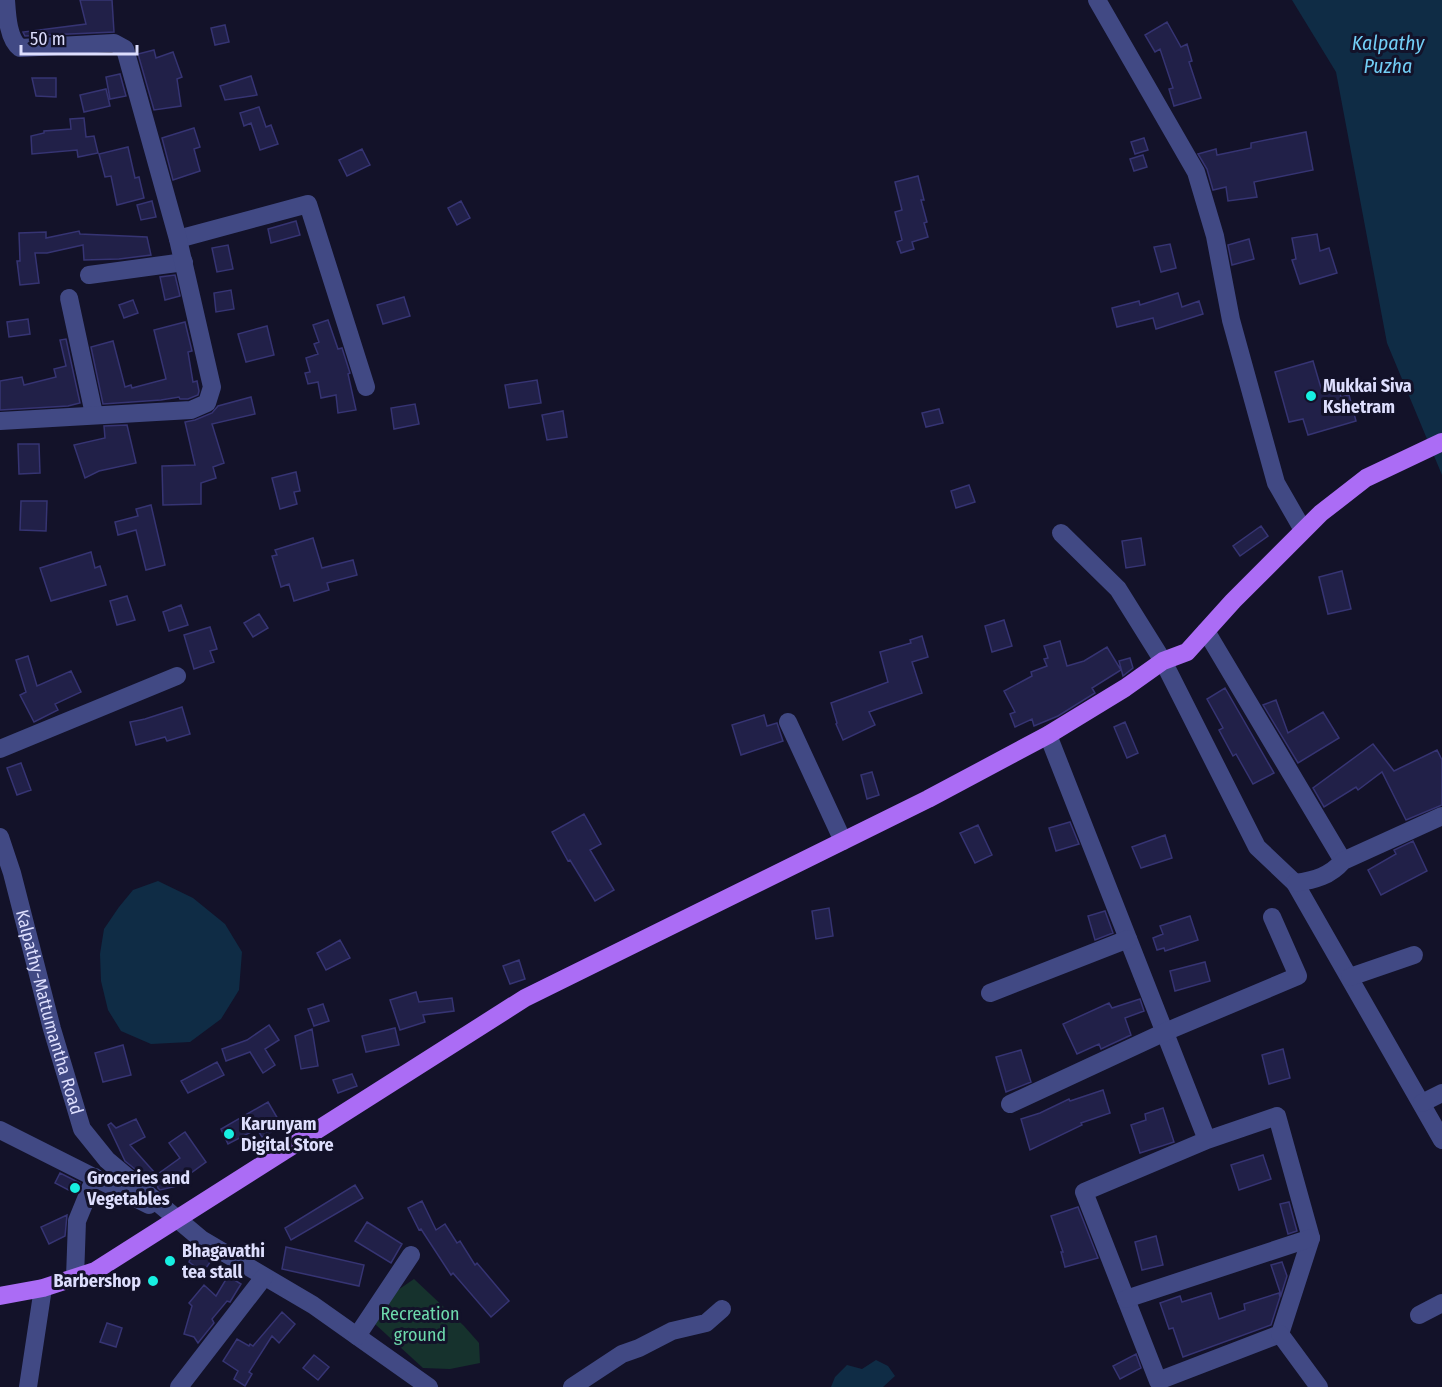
<svg xmlns="http://www.w3.org/2000/svg" width="1442" height="1387" font-family="'Fira Sans Condensed',sans-serif">
  <style>
    .green { fill: #16322d }
    .water { fill: #0f2c45 }
    .building { fill: #212048; stroke: #363473; stroke-width: 1.5 }
    .lines { fill: none; stroke-linecap: round; stroke-linejoin: round }
    .minor { stroke: #414984; stroke-width: 18 }
    .major { stroke: #ab6cf5; stroke-width: 18 }
    .poi-dot { fill: #17efe1; stroke: #131229; stroke-width: 2 }
    .labels { text-anchor: middle; stroke-width: 6; stroke-linejoin: round; paint-order: stroke }
    .poi-label { font-size: 18px; font-weight: bold; fill: #dddefd; stroke: #131229; text-anchor: start }
    .street-label { font-size: 18px; fill: #dddefd; stroke: #131229 }
    .park-label { font-size: 18px; fill: #6dd9ac; stroke: #131229 }
    .water-label { font-size: 20px; font-style: italic; fill: #72cef5; stroke: #131229 }
  </style>
  <rect width="100%" height="100%" fill="#131229"/>
  <path class="green" d="M 414,1279 L 464,1326 L 479,1343 L 480,1363 L 450,1369 L 423,1368 L 375,1324 L 395,1292 Z"/>
  <path class="water" d="M 1292,0 L 1442,0 L 1442,475 L 1387,343 L 1336,72 Z
    M 158,881 L 193,898 L 225,924 L 242,952 L 239,990 L 221,1019 L 190,1042 L 151,1044 L 121,1031 L 108,1010 L 101,981 L 100,954 L 104,929 L 119,907 L 133,890 Z
    M 876,1360 L 888,1366 L 895,1376 L 883,1387 L 831,1387 L 835,1377 L 847,1365 L 862,1369 Z"/>
  <path class="building" d="M 80,0 L 112,0 L 114,32 L 25,36 L 23,32 L 86,24 Z
    M 1167,22 L 1181,47 L 1187,44 L 1192,61 L 1189,62 L 1201,98 L 1174,106 L 1169,89 L 1173,88 L 1160,49 L 1155,52 L 1145,35 Z
    M 225,25 L 229,42 L 215,45 L 211,28 Z
    M 154,50 L 156,58 L 173,52 L 182,77 L 177,79 L 181,106 L 154,110 L 138,54 Z
    M 120,74 L 126,96 L 110,99 L 106,77 Z
    M 251,76 L 257,95 L 225,100 L 220,86 Z
    M 32,78 L 56,78 L 56,97 L 36,96 Z
    M 106,89 L 110,106 L 84,112 L 80,95 Z
    M 259,107 L 266,127 L 271,125 L 278,144 L 260,150 L 251,123 L 244,126 L 240,113 Z
    M 84,118 L 86,137 L 94,136 L 98,153 L 78,157 L 77,150 L 32,154 L 31,136 L 44,133 L 44,131 L 71,129 L 70,119 Z
    M 194,128 L 200,147 L 194,149 L 200,171 L 173,180 L 162,138 Z
    M 1306,132 L 1313,170 L 1254,182 L 1257,197 L 1228,201 L 1226,187 L 1213,190 L 1207,169 L 1198,154 L 1216,149 L 1217,155 L 1251,148 L 1251,143 Z
    M 1144,138 L 1148,150 L 1135,154 L 1131,142 Z
    M 128,147 L 135,178 L 139,177 L 144,198 L 117,205 L 111,176 L 105,177 L 99,154 Z
    M 362,149 L 370,165 L 347,176 L 339,160 Z
    M 1143,155 L 1147,167 L 1134,171 L 1130,159 Z
    M 918,176 L 924,200 L 921,200 L 927,222 L 924,223 L 928,237 L 912,242 L 914,249 L 901,253 L 897,242 L 902,240 L 895,212 L 902,210 L 895,182 Z
    M 152,201 L 156,217 L 141,220 L 137,205 Z
    M 461,201 L 470,218 L 457,225 L 448,208 Z
    M 296,221 L 300,235 L 271,243 L 268,229 Z
    M 79,231 L 80,234 L 147,237 L 151,255 L 119,259 L 84,260 L 83,245 L 47,253 L 35,253 L 39,283 L 20,285 L 17,261 L 20,261 L 19,233 L 46,232 L 46,238 Z
    M 1317,234 L 1320,251 L 1329,248 L 1337,273 L 1300,284 L 1292,260 L 1296,259 L 1292,238 Z
    M 1249,239 L 1254,259 L 1232,265 L 1228,245 Z
    M 1170,244 L 1176,268 L 1161,272 L 1154,247 Z
    M 228,245 L 233,269 L 217,272 L 212,248 Z
    M 175,275 L 180,296 L 165,300 L 160,277 Z
    M 231,290 L 234,309 L 216,312 L 214,293 Z
    M 1178,293 L 1182,307 L 1199,301 L 1203,314 L 1156,329 L 1153,318 L 1117,327 L 1112,308 L 1139,301 L 1140,305 Z
    M 404,297 L 410,316 L 383,324 L 377,305 Z
    M 133,300 L 138,313 L 124,318 L 119,305 Z
    M 28,319 L 30,334 L 9,337 L 7,322 Z
    M 328,320 L 338,349 L 342,348 L 350,373 L 348,374 L 356,410 L 338,413 L 336,395 L 321,398 L 318,382 L 308,384 L 305,373 L 310,372 L 306,358 L 318,354 L 314,344 L 319,342 L 313,325 Z
    M 185,322 L 192,351 L 188,352 L 193,382 L 197,381 L 199,391 L 198,395 L 188,399 L 180,399 L 179,397 L 161,400 L 103,404 L 91,347 L 113,341 L 125,387 L 131,385 L 132,388 L 166,379 L 154,330 Z
    M 267,326 L 274,355 L 246,362 L 238,334 Z
    M 66,339 L 80,403 L 68,406 L 0,410 L 0,381 L 22,377 L 24,385 L 56,377 L 54,369 L 66,366 L 60,340 Z
    M 1313,361 L 1321,388 L 1338,383 L 1341,397 L 1349,395 L 1356,421 L 1308,435 L 1303,419 L 1289,422 L 1275,372 Z
    M 537,380 L 541,403 L 509,408 L 505,385 Z
    M 251,397 L 255,414 L 212,424 L 224,463 L 213,467 L 216,478 L 201,483 L 201,504 L 163,505 L 162,466 L 195,465 L 185,422 L 195,420 L 212,413 L 218,406 Z
    M 415,404 L 419,424 L 394,429 L 391,408 Z
    M 939,409 L 943,423 L 926,427 L 922,413 Z
    M 563,411 L 567,437 L 547,440 L 542,415 Z
    M 127,425 L 136,463 L 99,471 L 85,478 L 74,445 L 105,438 L 104,426 Z
    M 18,444 L 39,444 L 40,473 L 19,474 Z
    M 296,472 L 300,491 L 294,492 L 297,504 L 280,509 L 272,478 Z
    M 969,485 L 975,502 L 956,508 L 951,491 Z
    M 21,501 L 47,501 L 46,531 L 20,530 Z
    M 151,505 L 165,565 L 146,570 L 136,530 L 118,535 L 115,522 L 138,516 L 136,509 Z
    M 1261,526 L 1268,536 L 1240,556 L 1233,546 Z
    M 313,538 L 322,568 L 353,560 L 357,575 L 327,583 L 329,590 L 294,601 L 289,584 L 281,587 L 272,556 L 277,555 L 275,550 Z
    M 1141,538 L 1145,565 L 1126,568 L 1122,541 Z
    M 91,552 L 95,568 L 100,566 L 106,585 L 51,601 L 40,568 Z
    M 1342,571 L 1351,609 L 1328,614 L 1319,577 Z
    M 127,596 L 135,620 L 117,625 L 110,601 Z
    M 181,605 L 188,625 L 169,631 L 163,612 Z
    M 259,614 L 268,628 L 253,637 L 244,623 Z
    M 1004,620 L 1012,646 L 992,652 L 985,626 Z
    M 210,627 L 217,649 L 210,651 L 214,662 L 194,669 L 184,635 Z
    M 922,636 L 928,657 L 912,662 L 922,693 L 869,712 L 875,725 L 843,740 L 836,724 L 837,723 L 831,703 L 888,682 L 880,652 L 911,643 L 910,640 Z
    M 1060,641 L 1067,666 L 1084,661 L 1107,647 L 1121,670 L 1092,688 L 1095,693 L 1058,716 L 1034,726 L 1032,719 L 1015,727 L 1010,714 L 1015,712 L 1004,691 L 1032,676 L 1031,672 L 1047,666 L 1044,659 L 1048,658 L 1044,646 Z
    M 28,656 L 37,686 L 71,671 L 81,692 L 55,704 L 58,710 L 34,722 L 20,695 L 26,692 L 16,660 Z
    M 1130,658 L 1133,668 L 1123,676 L 1119,661 Z
    M 1225,688 L 1274,773 L 1253,784 L 1236,754 L 1233,756 L 1219,730 L 1223,728 L 1207,699 Z
    M 1276,700 L 1288,733 L 1323,712 L 1339,738 L 1298,763 L 1263,705 Z
    M 182,707 L 190,734 L 167,741 L 165,737 L 136,745 L 130,722 L 145,719 Z
    M 764,715 L 767,726 L 777,723 L 783,741 L 741,755 L 732,725 Z
    M 1125,722 L 1138,753 L 1127,758 L 1114,727 Z
    M 1373,744 L 1394,771 L 1437,750 L 1442,760 L 1442,805 L 1406,820 L 1382,772 L 1358,790 L 1356,787 L 1324,807 L 1313,788 Z
    M 21,763 L 31,790 L 17,795 L 7,768 Z
    M 872,772 L 879,795 L 867,799 L 861,775 Z
    M 584,814 L 601,844 L 590,850 L 614,890 L 595,901 L 570,860 L 568,861 L 552,832 Z
    M 1070,822 L 1079,844 L 1056,851 L 1049,828 Z
    M 978,825 L 992,855 L 975,863 L 960,833 Z
    M 1165,835 L 1172,858 L 1141,868 L 1132,847 Z
    M 1413,841 L 1427,871 L 1381,895 L 1368,870 L 1396,854 L 1394,850 Z
    M 829,908 L 833,936 L 816,939 L 812,911 Z
    M 1105,911 L 1113,933 L 1095,940 L 1088,916 Z
    M 1190,916 L 1198,940 L 1165,951 L 1164,948 L 1157,950 L 1153,938 L 1163,934 L 1160,926 Z
    M 340,940 L 350,958 L 326,970 L 317,953 Z
    M 519,960 L 525,979 L 510,984 L 503,966 Z
    M 1205,962 L 1210,981 L 1175,991 L 1170,971 Z
    M 416,992 L 419,1002 L 452,998 L 454,1011 L 423,1015 L 425,1022 L 400,1030 L 390,1000 Z
    M 1140,999 L 1144,1011 L 1125,1018 L 1131,1035 L 1101,1049 L 1099,1044 L 1077,1054 L 1063,1024 L 1109,1003 L 1112,1008 Z
    M 323,1004 L 329,1021 L 314,1026 L 308,1009 Z
    M 269,1025 L 279,1040 L 265,1049 L 275,1065 L 263,1073 L 250,1052 L 226,1061 L 222,1049 L 247,1040 Z
    M 395,1028 L 399,1045 L 366,1052 L 362,1036 Z
    M 312,1029 L 318,1066 L 301,1069 L 295,1036 Z
    M 123,1045 L 131,1075 L 103,1082 L 95,1053 Z
    M 1283,1049 L 1290,1078 L 1269,1084 L 1262,1055 Z
    M 1021,1050 L 1031,1082 L 1006,1092 L 996,1057 Z
    M 217,1062 L 224,1075 L 188,1093 L 181,1081 Z
    M 352,1074 L 357,1086 L 338,1093 L 333,1080 Z
    M 1103,1090 L 1110,1113 L 1081,1123 L 1082,1125 L 1030,1150 L 1021,1119 L 1040,1113 L 1069,1099 L 1070,1101 Z
    M 268,1102 L 282,1126 L 262,1137 L 257,1129 L 228,1144 L 221,1129 Z
    M 1163,1108 L 1174,1142 L 1140,1153 L 1131,1125 L 1146,1120 L 1145,1114 Z
    M 136,1119 L 145,1137 L 130,1145 L 154,1172 L 146,1178 L 125,1161 L 108,1125 L 111,1123 L 116,1128 Z
    M 185,1132 L 206,1162 L 176,1184 L 177,1186 L 160,1190 L 158,1188 L 155,1176 L 180,1158 L 169,1143 Z
    M 1263,1155 L 1271,1179 L 1239,1190 L 1231,1165 Z
    M 60,1173 L 80,1183 L 76,1194 L 55,1183 Z
    M 355,1185 L 363,1198 L 291,1240 L 285,1228 Z
    M 422,1201 L 436,1230 L 445,1224 L 457,1243 L 460,1241 L 475,1265 L 477,1263 L 509,1301 L 491,1317 L 453,1273 L 451,1275 L 421,1229 L 419,1230 L 408,1208 Z
    M 1289,1202 L 1297,1231 L 1288,1234 L 1280,1204 Z
    M 1078,1207 L 1098,1258 L 1065,1267 L 1061,1252 L 1063,1252 L 1051,1216 Z
    M 67,1215 L 65,1236 L 49,1244 L 41,1227 Z
    M 367,1222 L 402,1244 L 391,1263 L 355,1241 Z
    M 1156,1236 L 1163,1265 L 1142,1270 L 1135,1242 Z
    M 286,1247 L 364,1265 L 359,1286 L 282,1269 Z
    M 194,1249 L 211,1261 L 203,1272 L 189,1262 Z
    M 1282,1262 L 1287,1276 L 1281,1295 L 1271,1265 Z
    M 228,1276 L 241,1284 L 230,1302 L 227,1301 L 212,1319 L 214,1323 L 198,1343 L 194,1337 L 184,1334 L 192,1306 L 189,1303 L 204,1285 L 216,1296 Z
    M 1211,1293 L 1219,1319 L 1245,1310 L 1244,1304 L 1279,1293 L 1280,1297 L 1271,1325 L 1183,1357 L 1173,1328 L 1169,1329 L 1160,1303 L 1180,1296 L 1182,1302 Z
    M 282,1312 L 295,1324 L 279,1343 L 272,1336 L 249,1372 L 252,1374 L 245,1386 L 234,1379 L 238,1371 L 223,1361 L 237,1339 L 249,1346 L 250,1344 L 253,1346 Z
    M 107,1323 L 122,1328 L 116,1347 L 100,1342 Z
    M 1136,1354 L 1141,1368 L 1120,1379 L 1113,1366 Z
    M 314,1355 L 329,1367 L 318,1380 L 303,1368 Z"/>
  <g class="lines">
    <g class="minor">
      <path d="M 1097,0 L 1196,172 L 1215,236 L 1231,320 L 1276,483 L 1303,530"/>
      <path d="M 178,239 L 308,204 L 366,387"/>
      <path d="M 89,275 L 184,262"/>
      <path d="M 69,298 L 94,414"/>
      <path d="M 0,421 L 191,410 L 207,403 L 212,387 L 178,239 L 125,49 L 114,43 L 20,48 C 8,39 7,15 6,0"/>
      <path d="M 1061,533 L 1118,589 L 1163,661 L 1257,847 L 1295,883 L 1442,1140"/>
      <path d="M 1206,631 L 1343,861"/>
      <path d="M 788,722 L 843,841"/>
      <path d="M 1048,735 L 1207,1140 L 1084,1192 L 1158,1381 L 1280,1334 L 1311,1238 L 1277,1116 L 1207,1140"/>
      <path d="M 0,749 L 177,676"/>
      <path id="s1" d="M 0,837 L 12,873 L 52,1029 L 82,1129 L 107,1160 L 201,1239 L 313,1305 L 429,1387"/>
      <path d="M 1295,883 C 1315,880 1330,876 1343,861 L 1442,816"/>
      <path d="M 1350,977 L 1414,955"/>
      <path d="M 990,993 L 1128,939"/>
      <path d="M 1422,1103 L 1442,1093"/>
      <path d="M 1010,1104 L 1165,1032 L 1298,976 L 1272,917"/>
      <path d="M 0,1130 L 149,1205"/>
      <path d="M 75,1278 L 77,1221 L 95,1177"/>
      <path d="M 1126,1299 L 1311,1238"/>
      <path d="M 1419,1315 L 1442,1303"/>
      <path d="M 1280,1334 L 1319,1387"/>
      <path d="M 357,1336 L 411,1255"/>
      <path d="M 28,1387 L 43,1288"/>
      <path d="M 179,1387 L 264,1277"/>
      <path d="M 572,1387 L 622,1354 L 639,1348 L 672,1331 L 706,1323 L 722,1309"/>
    </g>
    <path class="major" d="M 0,1296 L 43,1288 L 95,1271 L 525,998 L 928,799 L 1048,735 L 1125,688 L 1163,661 L 1187,652 L 1233,601 L 1321,513 L 1366,478 L 1442,442"/>
  </g>
  <g class="poi-dot">
    <circle cx="1311" cy="396" r="6"/>
    <circle cx="229" cy="1134" r="6"/>
    <circle cx="75" cy="1188" r="6"/>
    <circle cx="170" cy="1261" r="6"/>
    <circle cx="153" cy="1281" r="6"/>
  </g>
  <g class="labels">
    <g class="poi-label">
      <text x="1323" y="392">Mukkai Siva<tspan x="1323" dy="21">Kshetram</tspan></text>
      <text x="241" y="1130">Karunyam<tspan x="241" dy="21">Digital Store</tspan></text>
      <text x="87" y="1184">Groceries and<tspan x="87" dy="21">Vegetables</tspan></text>
      <text x="182" y="1257">Bhagavathi<tspan x="182" dy="21">tea stall</tspan></text>
      <text x="141" y="1287" text-anchor="end">Barbershop</text>
    </g>
    <g class="street-label">
      <text dy="6" stroke="none"><textPath href="#s1" startOffset="182">Kalpathy-Mattumantha Road</textPath></text>
    </g>
    <g class="park-label">
      <text x="420" y="1320">Recreation<tspan x="420" dy="21">ground</tspan></text>
    </g>
    <g class="water-label">
      <text x="1388" y="50">Kalpathy<tspan x="1388" dy="23">Puzha</tspan></text>
    </g>
  </g>
  <path d="M21 45v9h116v-9" fill="none" stroke="#dddefd" stroke-width="3"/>
  <text x="30" y="45" font-size="18" fill="#dddefd" stroke="#131229" stroke-width="4.5" paint-order="stroke">50 m</text>
</svg>
